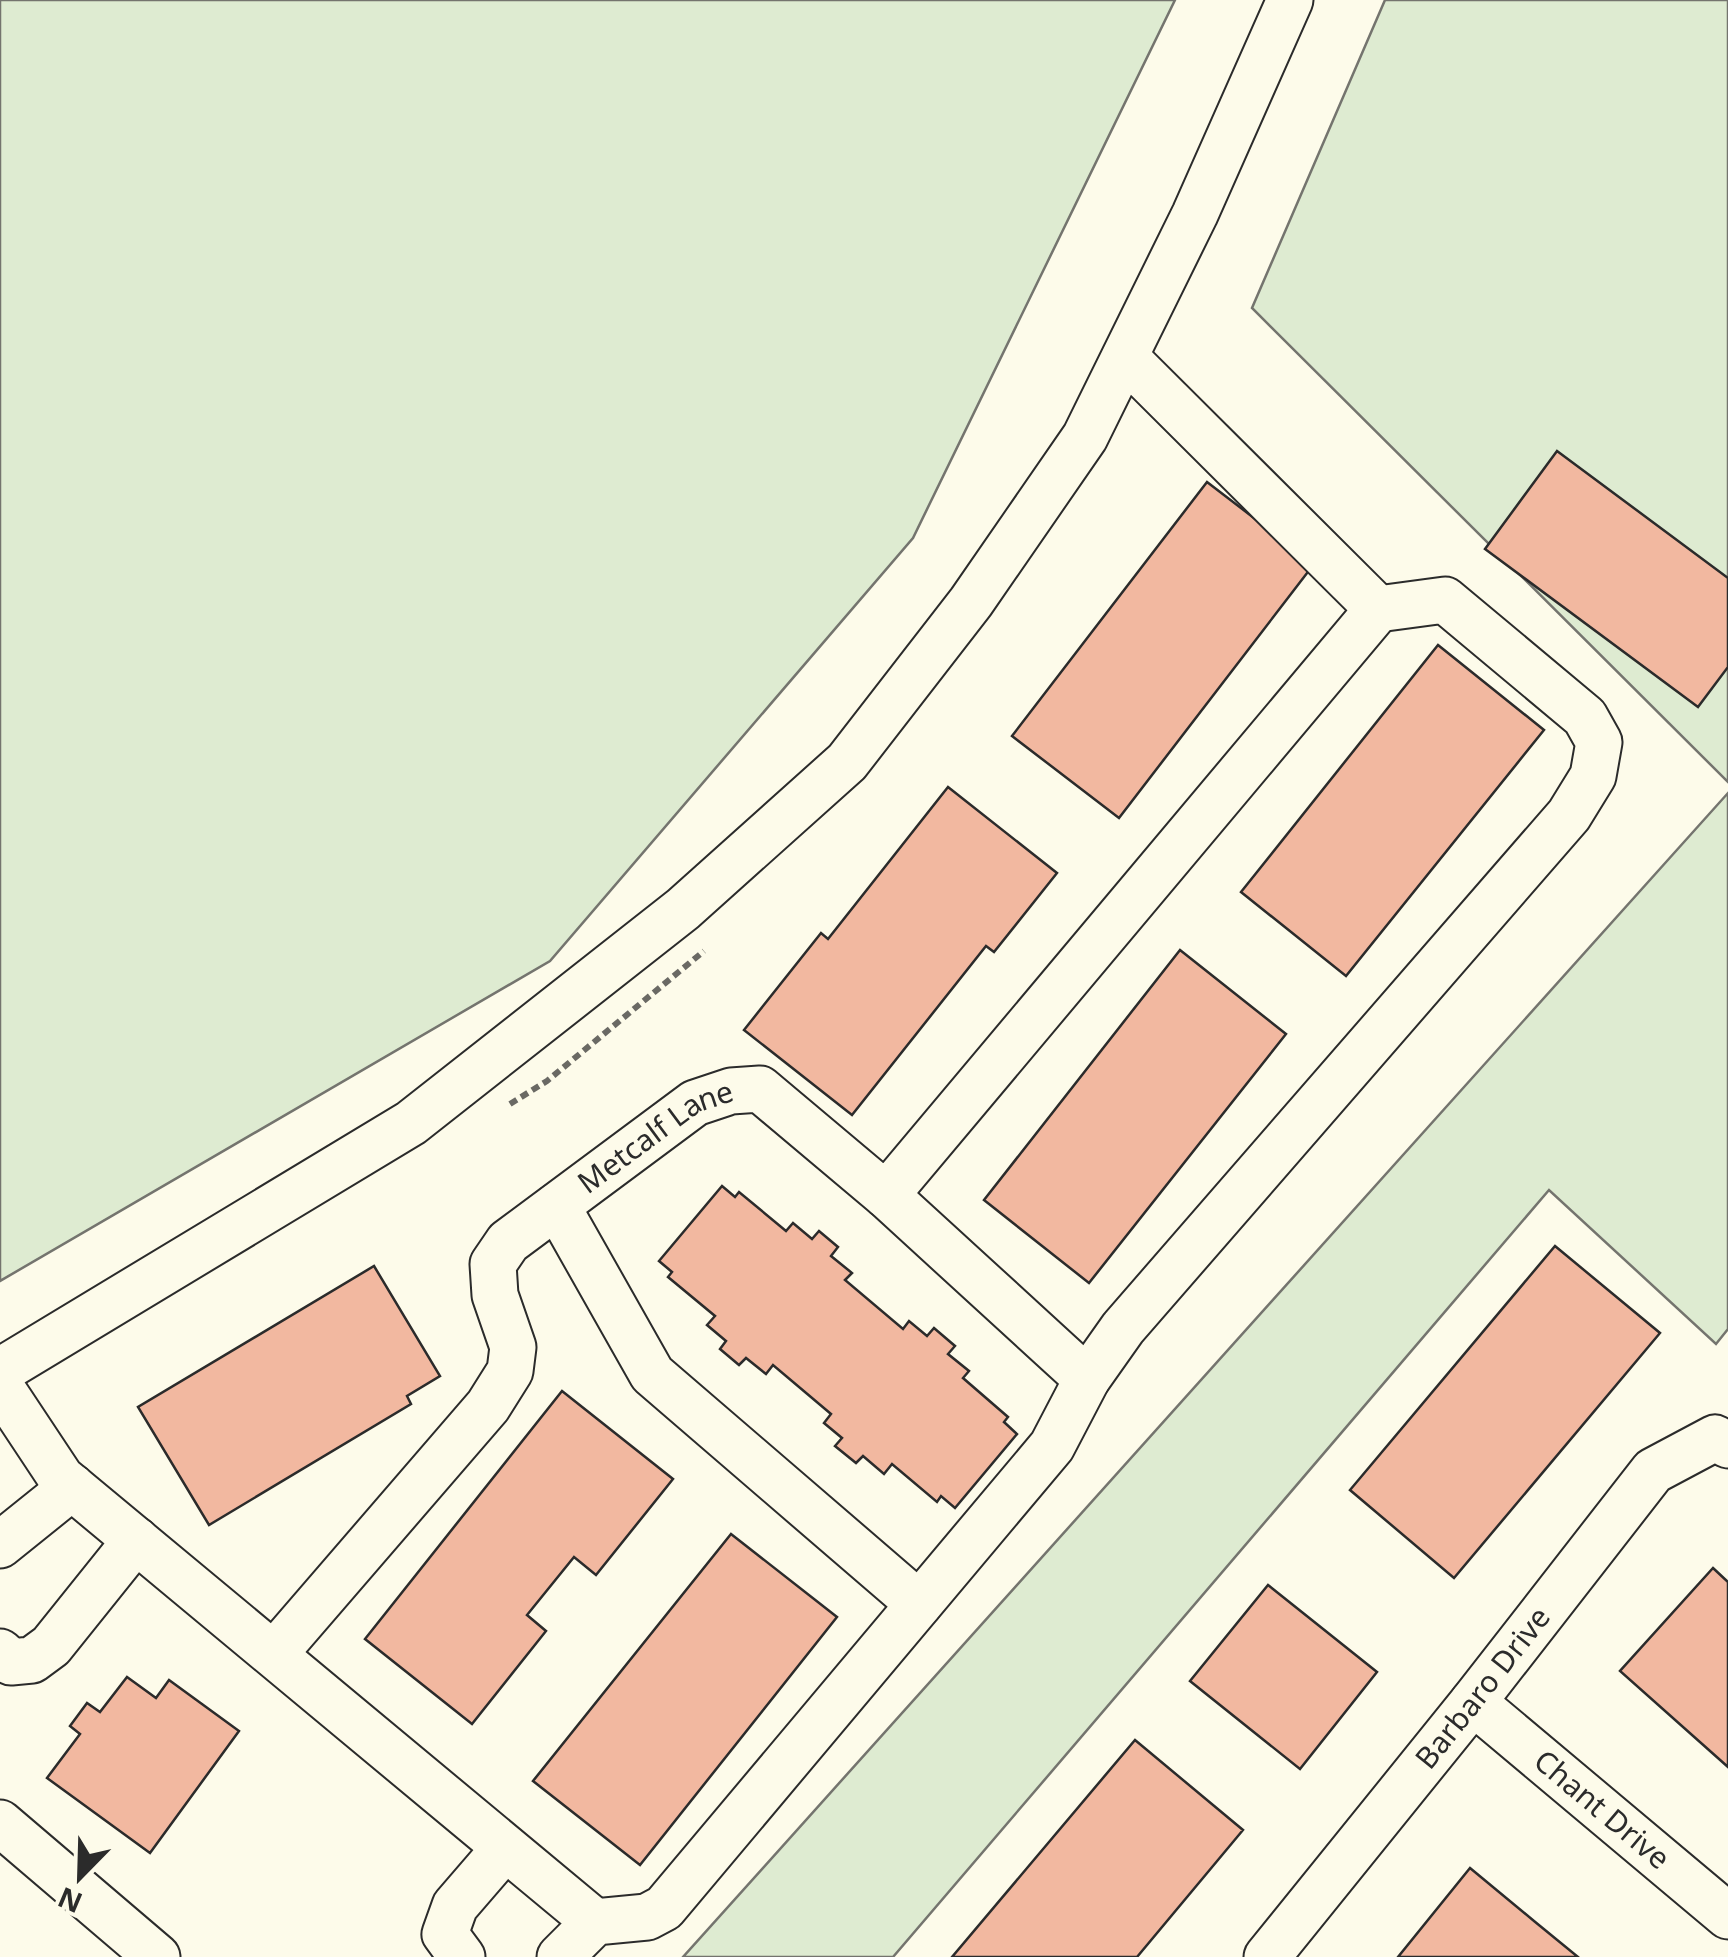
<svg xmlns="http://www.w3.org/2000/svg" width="1728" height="1957" font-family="'Noto Sans',sans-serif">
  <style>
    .green { fill: #deebd1; stroke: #74746e; stroke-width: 2.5 }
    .building { fill: #f2b8a0; stroke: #2b2b2b; stroke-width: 2.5 }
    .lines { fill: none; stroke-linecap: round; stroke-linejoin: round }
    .minor-casing { stroke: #2b2b2b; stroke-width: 49 }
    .path { stroke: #6a6964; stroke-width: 6; stroke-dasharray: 8 5; stroke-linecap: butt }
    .minor { stroke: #fdfbea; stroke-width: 45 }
    .labels { text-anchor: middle; stroke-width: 8; stroke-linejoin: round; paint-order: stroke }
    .street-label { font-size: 30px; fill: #2b2b2b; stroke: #fdfbea }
  </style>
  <rect width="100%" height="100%" fill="#fdfbea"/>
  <path class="green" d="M 0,0 L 1175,0 L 913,538 L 550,961 L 0,1281 Z
    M 1385,0 L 1728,0 L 1728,782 L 1252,308 Z
    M 1728,793 L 1728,1329 L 1716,1344 L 1549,1190 L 893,1957 L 683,1957 Z"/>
  <path class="building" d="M 1557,451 L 1728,578 L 1728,667 L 1698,707 L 1485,549 Z
    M 1207,482 L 1314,564 L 1119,818 L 1012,736 Z
    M 1438,645 L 1544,730 L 1346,976 L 1241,892 Z
    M 948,787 L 1057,873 L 994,952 L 986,946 L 852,1115 L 744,1030 L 821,933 L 828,939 Z
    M 1180,950 L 1286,1034 L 1089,1283 L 984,1200 Z
    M 722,1186 L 735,1197 L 739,1192 L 786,1231 L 793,1223 L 812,1239 L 819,1231 L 838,1247 L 831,1256 L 852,1273 L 845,1280 L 903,1329 L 909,1321 L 927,1336 L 934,1328 L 955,1346 L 948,1354 L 969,1371 L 963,1378 L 1008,1417 L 1004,1422 L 1017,1434 L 955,1508 L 941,1496 L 937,1502 L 892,1464 L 884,1474 L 863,1456 L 856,1463 L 835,1446 L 842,1438 L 824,1423 L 831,1414 L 773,1365 L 766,1374 L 746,1358 L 739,1365 L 720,1349 L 726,1341 L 707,1325 L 715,1316 L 668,1277 L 672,1272 L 659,1261 Z
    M 1555,1246 L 1660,1333 L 1454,1578 L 1350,1490 Z
    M 374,1266 L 440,1376 L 407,1396 L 411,1404 L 209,1525 L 138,1407 Z
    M 562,1391 L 673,1479 L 596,1575 L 574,1557 L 527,1615 L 546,1631 L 472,1724 L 365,1639 Z
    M 731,1534 L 837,1617 L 640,1865 L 533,1781 Z
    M 1713,1568 L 1728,1582 L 1728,1767 L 1620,1671 Z
    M 1268,1585 L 1377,1672 L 1300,1769 L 1190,1681 Z
    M 127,1677 L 156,1698 L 169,1680 L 239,1731 L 150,1853 L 47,1778 L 80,1734 L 70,1726 L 87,1703 L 100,1712 Z
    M 1135,1740 L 1243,1830 L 1137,1957 L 952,1957 Z
    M 1470,1868 L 1534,1921 L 1578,1957 L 1398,1957 Z"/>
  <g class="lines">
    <g class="minor-casing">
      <g id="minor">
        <path d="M 886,1195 L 1087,1379"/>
        <path d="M 557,1206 L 652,1374 L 919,1604"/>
        <path d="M 0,1371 L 411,1123 L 683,909 L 847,762 L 971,602 L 1085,437 L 1195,214 L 1290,0"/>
        <path d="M 0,1386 L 61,1478 L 595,1922"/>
        <path d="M 0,1545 L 72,1487"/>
        <path d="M 0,1652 L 11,1662 L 32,1660 L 51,1646 L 136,1540"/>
        <path id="s1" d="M 274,1654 L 488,1406 L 510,1371 L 513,1347 L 495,1295 L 493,1264 L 508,1242 L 695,1103 L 731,1091 L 760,1089 L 886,1195 L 1378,609"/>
        <path id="s2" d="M 1473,1702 L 1728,1916"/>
        <path d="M 0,1823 L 157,1957"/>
        <path d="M 462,1957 L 445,1934 L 455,1906 L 505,1848"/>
        <path d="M 560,1957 L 595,1922 L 647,1917 L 664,1908 L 1052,1446 L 1087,1379 L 1123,1328 L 1569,815 L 1593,776 L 1599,742 L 1585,717 L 1445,600 L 1378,609 L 1125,357"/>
        <path id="s3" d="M 1267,1957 L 1473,1702 L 1653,1471 L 1715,1438 L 1728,1445"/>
      </g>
    </g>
    <path class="path" d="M 510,1104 L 547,1081 L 704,951"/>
    <use href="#minor" class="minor"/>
  </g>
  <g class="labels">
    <g class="street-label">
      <text dy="10" stroke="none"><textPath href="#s1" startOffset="688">Metcalf Lane</textPath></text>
      <text dy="10" stroke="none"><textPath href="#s3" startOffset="345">Barbaro Drive</textPath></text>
      <text dy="10" stroke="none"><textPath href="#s2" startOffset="168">Chant Drive</textPath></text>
    </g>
  </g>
  <g transform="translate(80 1877) rotate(203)" stroke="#fdfbea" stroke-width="8" paint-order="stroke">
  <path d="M0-8L18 38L0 25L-18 38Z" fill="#2b2b2b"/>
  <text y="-15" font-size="28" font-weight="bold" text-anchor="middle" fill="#2b2b2b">N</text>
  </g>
</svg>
